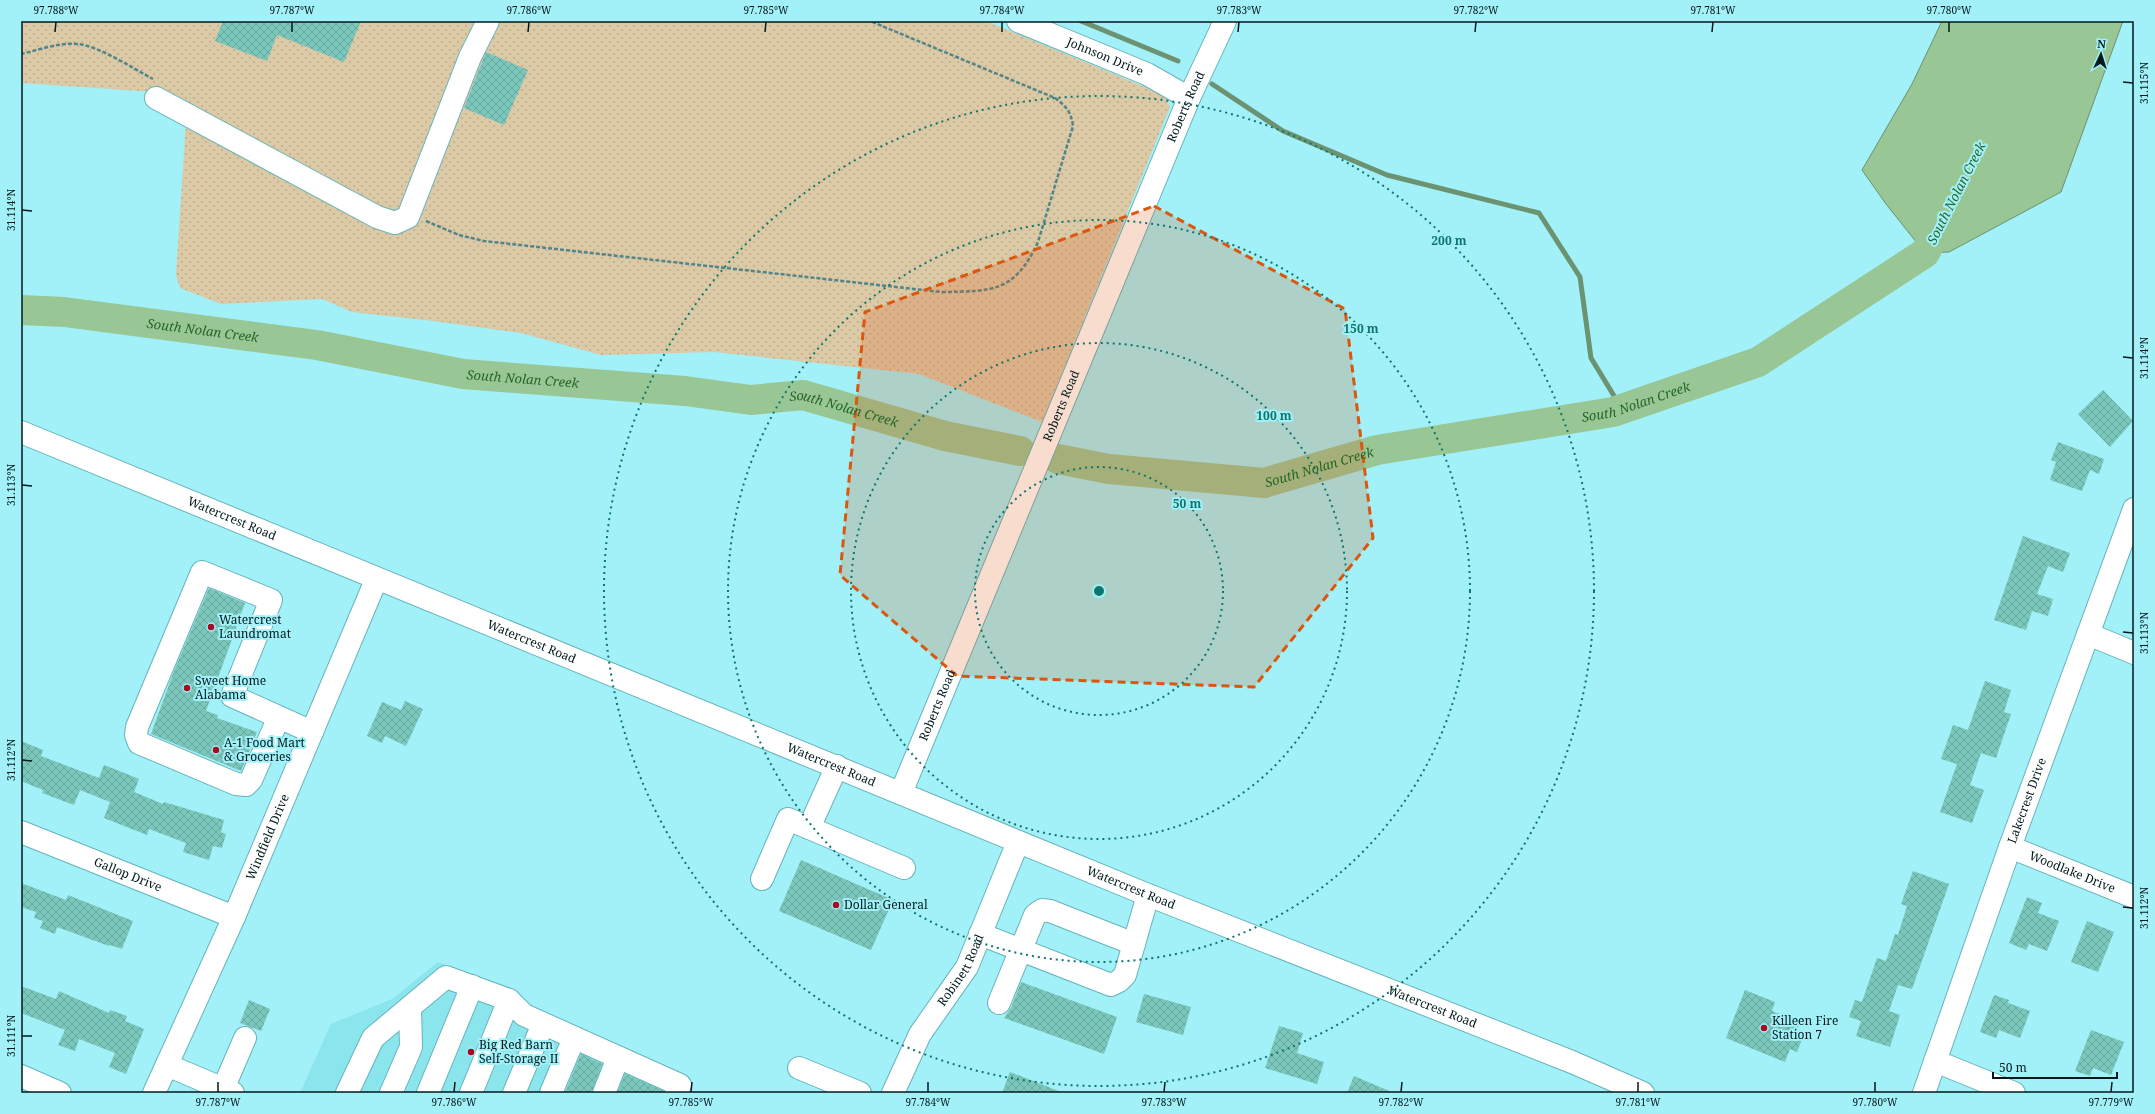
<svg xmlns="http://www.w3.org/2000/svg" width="2155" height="1114" font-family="'Noto Serif',serif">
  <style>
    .built { fill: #8be5ed }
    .park { fill: url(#park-dots) }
    .water { fill: #98c695; stroke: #6b9271 }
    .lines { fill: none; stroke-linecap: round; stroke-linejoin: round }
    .stream { stroke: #6b9271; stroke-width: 5 }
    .river { stroke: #98c695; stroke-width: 30 }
    .building { fill: url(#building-cross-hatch) }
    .minor-casing { stroke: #66b4bb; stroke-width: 24 }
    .path { stroke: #52858a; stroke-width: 2.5; stroke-dasharray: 4 2; stroke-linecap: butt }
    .minor { stroke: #fff; stroke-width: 22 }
    .marked { fill: #dc560d; fill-opacity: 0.2; stroke: #dc560d; stroke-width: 3; stroke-dasharray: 8 5; stroke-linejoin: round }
    .ticks { fill: none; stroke: #021a1c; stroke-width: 1.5 }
    .ring { fill: none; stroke: #0f766e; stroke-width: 2; stroke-dasharray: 2 4 }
    .poi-dot { fill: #a50a21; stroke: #a2f0f8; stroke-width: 1.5 }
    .labels { text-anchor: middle; stroke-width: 4; stroke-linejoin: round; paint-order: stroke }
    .street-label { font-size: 12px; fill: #021a1c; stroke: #a2f0f8 }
    .poi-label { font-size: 12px; fill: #021a1c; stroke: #a2f0f8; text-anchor: start }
    .water-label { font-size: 13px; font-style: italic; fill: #276627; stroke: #a2f0f8 }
    .centre { fill: #0f766e; stroke: #a2f0f8; stroke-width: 2 }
    .ring-label { font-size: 12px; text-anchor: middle; font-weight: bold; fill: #0f766e; stroke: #a2f0f8; stroke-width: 4; stroke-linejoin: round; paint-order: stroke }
    .neatline { fill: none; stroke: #021a1c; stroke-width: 1.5 }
    .ticks-label { font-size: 10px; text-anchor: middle; fill: #021a1c }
  </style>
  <defs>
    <pattern id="park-dots" width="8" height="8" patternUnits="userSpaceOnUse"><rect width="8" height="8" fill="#dcc9a5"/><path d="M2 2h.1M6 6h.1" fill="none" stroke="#bbac8d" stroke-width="1.8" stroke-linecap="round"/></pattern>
    <pattern id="building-cross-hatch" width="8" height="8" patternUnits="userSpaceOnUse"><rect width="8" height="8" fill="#7bc7bb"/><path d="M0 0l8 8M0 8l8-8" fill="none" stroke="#69aaa0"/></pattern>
  </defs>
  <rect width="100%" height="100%" fill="#a2f0f8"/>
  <path class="built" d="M 438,962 L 507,987 L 530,1011 L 683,1093 L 300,1093 L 331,1024 L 392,999 Z"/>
  <path class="park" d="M 21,21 L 986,21 L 1164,95 L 1170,107 L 1042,422 L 919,374 L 714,352 L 601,355 L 521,333 L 433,321 L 352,312 L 322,299 L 221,304 L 180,288 L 176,275 L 187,107 L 156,92 L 21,83 Z"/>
  <path class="water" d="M 1942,21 L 2123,21 L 2061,192 L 1949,252 L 1925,253 L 1886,204 L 1862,170 L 1912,84 Z"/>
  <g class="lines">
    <path class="stream" d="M 1081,21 L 1178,61
      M 1212,84 L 1283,131 L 1387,175 L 1539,213 L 1580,277 L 1591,358 L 1622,409"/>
    <g class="river">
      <path id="s1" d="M 21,310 L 64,312 L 317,345 L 463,374 L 685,391 L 751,400 L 803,395 L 945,436 L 1020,451"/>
      <path id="s2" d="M 1058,459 L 1109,469 L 1264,483 L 1377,450 L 1613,412 L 1758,362 L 1925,253 L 1944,216"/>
    </g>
  </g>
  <path class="building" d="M 223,21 L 361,21 L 344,62 L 277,35 L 267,61 L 215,41 Z
    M 486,52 L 528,70 L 504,125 L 464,108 Z
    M 2103,390 L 2133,421 L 2110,447 L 2078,414 Z
    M 2058,442 L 2104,459 L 2099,474 L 2090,470 L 2082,491 L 2050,480 L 2056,462 L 2051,460 Z
    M 2023,536 L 2070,553 L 2063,572 L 2048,566 L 2037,594 L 2053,599 L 2048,616 L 2032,611 L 2026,630 L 1994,620 Z
    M 209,588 L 245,603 L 206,711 L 218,715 L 217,718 L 257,732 L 241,771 L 151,734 L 174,671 Z
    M 1985,681 L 2011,690 L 2004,712 L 2011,714 L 1996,758 L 1981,753 L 1970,785 L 1984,790 L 1972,823 L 1940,812 L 1957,764 L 1941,759 L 1953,725 L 1968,730 Z
    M 405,701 L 423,709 L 406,746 L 385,736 L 382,743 L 367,736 L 382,702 L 401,710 Z
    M 21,741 L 43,750 L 41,756 L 99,778 L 104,765 L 117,770 L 139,779 L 134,792 L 163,804 L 164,802 L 224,820 L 221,832 L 226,834 L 222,848 L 213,846 L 209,860 L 183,852 L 186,843 L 149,829 L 147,835 L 104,818 L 110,802 L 80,790 L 74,805 L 42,793 L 43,790 L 21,781 Z
    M 801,860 L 893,900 L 871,950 L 779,911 Z
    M 1913,871 L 1949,884 L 1912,989 L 1898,985 L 1889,1011 L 1900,1015 L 1890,1047 L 1856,1036 L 1861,1021 L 1849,1017 L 1855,1000 L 1862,1002 L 1877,958 L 1886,961 L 1895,934 L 1898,935 L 1907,906 L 1901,904 Z
    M 21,883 L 66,900 L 68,895 L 133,921 L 122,949 L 110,945 L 109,946 L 57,927 L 55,934 L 40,928 L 43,921 L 34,918 L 36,912 L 21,907 Z
    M 2027,897 L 2042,903 L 2038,913 L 2059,921 L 2047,951 L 2029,944 L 2026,950 L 2009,943 Z
    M 2087,921 L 2114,932 L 2098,972 L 2071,962 Z
    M 1021,982 L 1117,1017 L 1104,1054 L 1004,1018 L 1011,1008 Z
    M 21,986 L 56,999 L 59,991 L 109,1013 L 110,1010 L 127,1016 L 125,1021 L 144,1029 L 126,1074 L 109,1067 L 115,1053 L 79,1039 L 75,1051 L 58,1045 L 65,1030 L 21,1013 Z
    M 1745,990 L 1775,1002 L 1772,1011 L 1800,1022 L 1795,1034 L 1803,1037 L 1797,1052 L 1790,1049 L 1785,1062 L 1726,1038 Z
    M 1144,994 L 1191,1007 L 1183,1035 L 1136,1022 Z
    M 1994,995 L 2009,1000 L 2008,1003 L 2030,1011 L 2020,1038 L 1999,1030 L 1996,1038 L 1980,1032 Z
    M 249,1000 L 270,1009 L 261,1031 L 240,1023 Z
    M 1279,1026 L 1303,1033 L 1297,1053 L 1324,1062 L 1317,1084 L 1265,1068 Z
    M 2091,1030 L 2124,1042 L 2111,1075 L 2093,1068 L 2090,1076 L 2075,1071 Z
    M 581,1054 L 602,1064 L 592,1093 L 565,1093 Z
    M 1010,1072 L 1061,1092 L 1061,1093 L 1002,1093 Z
    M 625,1074 L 664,1091 L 664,1093 L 617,1093 Z
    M 1354,1076 L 1394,1093 L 1347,1093 Z"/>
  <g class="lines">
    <g class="minor-casing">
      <g id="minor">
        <path id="s3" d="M 1018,21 L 1147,74 L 1189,98"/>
        <path d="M 156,98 L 377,217 L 395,223 L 408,217 L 470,57 L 488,21"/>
        <path id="s4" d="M 21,432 L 1148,895 L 1572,1062 L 1643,1093"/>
        <path d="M 2088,634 L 2134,653"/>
        <path d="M 279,717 L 251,780 L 246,785 L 236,784 L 139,743 L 136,735 L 137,727 L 202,572 L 271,600 L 232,696 L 312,732"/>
        <path id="s5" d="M 901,793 L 1189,98 L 1225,21"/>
        <path d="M 809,828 L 837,766"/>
        <path id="s6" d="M 21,832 L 234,917"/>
        <path id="s7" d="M 2010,847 L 2134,897"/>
        <path d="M 762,879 L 788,819 L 904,868"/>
        <path d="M 980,934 L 1111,985 L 1119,981 L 1125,975 L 1148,895"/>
        <path d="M 999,1003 L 1035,915 L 1042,910 L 1050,911 L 1134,944"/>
        <path d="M 1935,1061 L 2014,1093"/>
        <path d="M 167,1065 L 233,1093"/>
        <path d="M 799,1068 L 860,1093"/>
        <path d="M 21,1076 L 60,1093"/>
        <path d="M 223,1089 L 245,1038"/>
        <path id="s8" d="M 154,1093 L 234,917 L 376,580"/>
        <path d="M 347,1093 L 373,1038 L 446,977 L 509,1000 L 524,1015 L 680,1085 L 676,1093"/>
        <path d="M 391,1093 L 411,1047 L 410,1007"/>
        <path d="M 428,1093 L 472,986"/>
        <path d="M 471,1093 L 509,1000"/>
        <path d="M 514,1093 L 543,1024"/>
        <path d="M 551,1093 L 574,1038"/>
        <path d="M 604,1093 L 618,1058"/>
        <path id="s9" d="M 893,1093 L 920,1034 L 967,967 L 1018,842"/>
        <path id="s10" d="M 1924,1093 L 2010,847 L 2134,509"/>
      </g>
    </g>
    <path class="path" d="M 21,54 C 39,50 59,42 78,44 C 99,46 134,69 153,79
      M 426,221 L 459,235 L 484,241 L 941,292 C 993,291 1014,293 1038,242 L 1073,126 C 1071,112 1066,106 1055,98 L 870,21"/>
    <use href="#minor" class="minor"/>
  </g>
  <path class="marked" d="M 1154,206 L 1345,309 L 1373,538 L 1254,687 L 957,676 L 840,575 L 865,312 Z"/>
  <path class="ticks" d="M 55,32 L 56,22M 292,32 L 292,22M 528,32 L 529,22M 765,32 L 766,22M 1002,32 L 1002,22M 1238,32 L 1239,22M 1475,32 L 1476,22M 1712,32 L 1713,22M 1949,32 L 1949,22M 2123,82 L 2133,83M 22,210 L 32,211M 2123,357 L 2133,358M 22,485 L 32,486M 2123,632 L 2133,633M 22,760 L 32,761M 2123,907 L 2133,908M 22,1036 L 32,1036M 218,1092 L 218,1082M 454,1092 L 455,1082M 691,1092 L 692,1082M 928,1092 L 928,1082M 1164,1092 L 1165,1082M 1401,1092 L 1402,1082M 1638,1092 L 1638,1082M 1875,1092 L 1875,1082M 2111,1092 L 2112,1082"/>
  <g class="ring">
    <circle cx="1099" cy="591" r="124"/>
    <circle cx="1099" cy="591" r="248"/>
    <circle cx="1099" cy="591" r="371"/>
    <circle cx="1099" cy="591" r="495"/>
  </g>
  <g class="poi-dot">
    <circle cx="211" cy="627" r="4"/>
    <circle cx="187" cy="688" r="4"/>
    <circle cx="216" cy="750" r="4"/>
    <circle cx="836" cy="905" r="4"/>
    <circle cx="1764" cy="1028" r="4"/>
    <circle cx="471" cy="1052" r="4"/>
  </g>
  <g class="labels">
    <g class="street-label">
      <text dy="4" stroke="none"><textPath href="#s3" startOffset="94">Johnson Drive</textPath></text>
      <text dy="4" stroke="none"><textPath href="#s5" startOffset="743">Roberts Road</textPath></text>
      <text dy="4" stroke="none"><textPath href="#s5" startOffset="419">Roberts Road</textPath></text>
      <text dy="4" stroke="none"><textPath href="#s4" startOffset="228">Watercrest Road</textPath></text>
      <text dy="4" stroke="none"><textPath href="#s4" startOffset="552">Watercrest Road</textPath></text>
      <text dy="4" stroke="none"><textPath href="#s5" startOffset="95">Roberts Road</textPath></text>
      <text dy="4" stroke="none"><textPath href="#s4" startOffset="876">Watercrest Road</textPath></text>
      <text dy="4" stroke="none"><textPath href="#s10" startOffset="310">Lakecrest Drive</textPath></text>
      <text dy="4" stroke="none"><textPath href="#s8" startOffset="280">Windfield Drive</textPath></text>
      <text dy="4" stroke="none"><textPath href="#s7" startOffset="67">Woodlake Drive</textPath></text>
      <text dy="4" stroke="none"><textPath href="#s6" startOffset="115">Gallop Drive</textPath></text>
      <text dy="4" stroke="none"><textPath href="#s4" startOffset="1200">Watercrest Road</textPath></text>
      <text dy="4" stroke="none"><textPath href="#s9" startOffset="141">Robinett Road</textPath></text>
      <text dy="4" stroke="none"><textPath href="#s4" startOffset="1524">Watercrest Road</textPath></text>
    </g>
    <g class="poi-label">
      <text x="219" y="624">Watercrest<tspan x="219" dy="14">Laundromat</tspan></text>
      <text x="195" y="685">Sweet Home<tspan x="195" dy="14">Alabama</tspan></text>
      <text x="224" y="747">A-1 Food Mart<tspan x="224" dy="14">&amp; Groceries</tspan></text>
      <text x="844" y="909">Dollar General</text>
      <text x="1772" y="1025">Killeen Fire<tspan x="1772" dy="14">Station 7</tspan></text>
      <text x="479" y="1049">Big Red Barn<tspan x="479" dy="14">Self-Storage II</tspan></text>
    </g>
    <g class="water-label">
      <text transform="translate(1956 193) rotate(-63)" y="5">South Nolan Creek</text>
      <text dy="5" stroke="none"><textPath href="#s1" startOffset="183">South Nolan Creek</textPath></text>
      <text dy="5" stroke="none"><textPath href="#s1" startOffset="507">South Nolan Creek</textPath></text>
      <text dy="5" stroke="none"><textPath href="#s2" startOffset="589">South Nolan Creek</textPath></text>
      <text dy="5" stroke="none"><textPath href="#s1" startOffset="831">South Nolan Creek</textPath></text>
      <text dy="5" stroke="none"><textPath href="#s2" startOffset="265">South Nolan Creek</textPath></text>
    </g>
  </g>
  <circle cx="1099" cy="591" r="6" class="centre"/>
  <g class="ring-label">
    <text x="1449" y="245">200 m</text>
    <text x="1361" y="333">150 m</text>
    <text x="1274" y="420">100 m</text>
    <text x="1187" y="508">50 m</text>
  </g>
  <rect width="2155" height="1114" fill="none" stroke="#a2f0f8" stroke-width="44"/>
  <g transform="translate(2101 54) rotate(4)" stroke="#a2f0f8" stroke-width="3" paint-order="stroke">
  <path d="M0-3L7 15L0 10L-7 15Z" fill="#021a1c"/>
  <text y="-6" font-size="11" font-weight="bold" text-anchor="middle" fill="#021a1c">N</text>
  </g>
  <path d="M1993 1072v6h124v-6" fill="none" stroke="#021a1c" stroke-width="2"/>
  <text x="1999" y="1072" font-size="12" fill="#021a1c" stroke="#a2f0f8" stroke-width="3" paint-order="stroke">50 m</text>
  <rect x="22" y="22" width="2111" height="1070" class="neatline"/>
  <g class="ticks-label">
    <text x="56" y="14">97.788°W</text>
    <text x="292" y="14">97.787°W</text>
    <text x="529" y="14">97.786°W</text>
    <text x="766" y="14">97.785°W</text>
    <text x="1002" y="14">97.784°W</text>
    <text x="1239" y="14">97.783°W</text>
    <text x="1476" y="14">97.782°W</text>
    <text x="1713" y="14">97.781°W</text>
    <text x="1949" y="14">97.780°W</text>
    <text transform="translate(2144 83) rotate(-90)" y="4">31.115°N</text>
    <text transform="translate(11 210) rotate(-90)" y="4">31.114°N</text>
    <text transform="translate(2144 358) rotate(-90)" y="4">31.114°N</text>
    <text transform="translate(11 485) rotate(-90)" y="4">31.113°N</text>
    <text transform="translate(2144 633) rotate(-90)" y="4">31.113°N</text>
    <text transform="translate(11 760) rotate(-90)" y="4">31.112°N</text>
    <text transform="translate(2144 908) rotate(-90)" y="4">31.112°N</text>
    <text transform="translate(11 1036) rotate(-90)" y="4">31.111°N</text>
    <text x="218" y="1106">97.787°W</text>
    <text x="454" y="1106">97.786°W</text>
    <text x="691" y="1106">97.785°W</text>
    <text x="928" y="1106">97.784°W</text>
    <text x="1164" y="1106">97.783°W</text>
    <text x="1401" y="1106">97.782°W</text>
    <text x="1638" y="1106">97.781°W</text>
    <text x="1875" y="1106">97.780°W</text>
    <text x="2111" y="1106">97.779°W</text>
  </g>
</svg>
